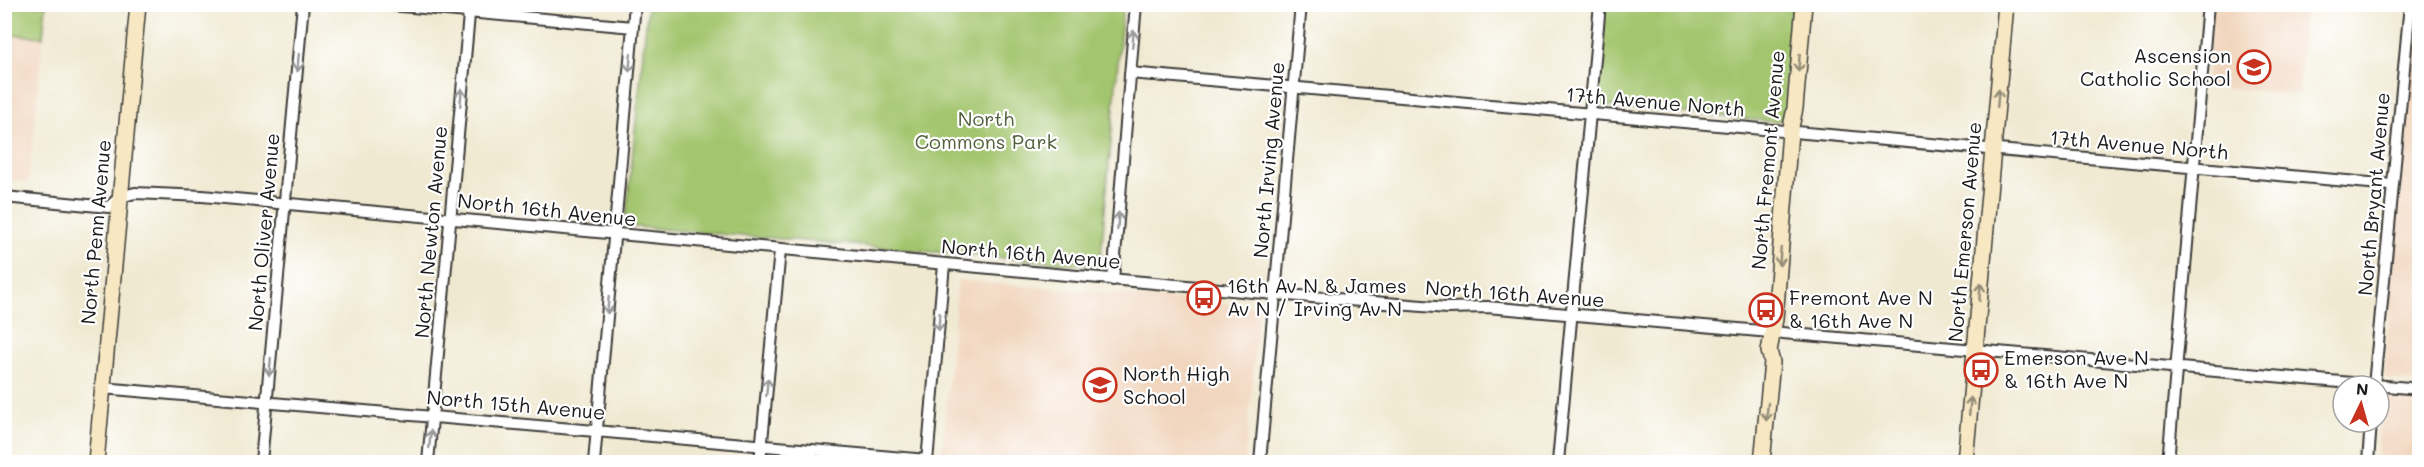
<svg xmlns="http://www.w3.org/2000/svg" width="2424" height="467" font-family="Mali,sans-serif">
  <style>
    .built { fill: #f1d5bd }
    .green { fill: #a3c56d; stroke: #607044; stroke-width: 1.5 }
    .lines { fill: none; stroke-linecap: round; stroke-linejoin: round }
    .street-casing { stroke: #3c3b37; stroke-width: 14 }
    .secondary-casing { stroke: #3c3b37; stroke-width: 18 }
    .street { stroke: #fff; stroke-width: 10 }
    .secondary { stroke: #f7e8c3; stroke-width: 15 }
    .oneway { stroke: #999 }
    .oneway2 { stroke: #948c78 }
    .labels { text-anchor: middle; stroke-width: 4.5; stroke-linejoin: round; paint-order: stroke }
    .poi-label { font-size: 20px; fill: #1c1c1c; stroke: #fff; text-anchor: start }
    .street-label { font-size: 20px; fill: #1c1c1c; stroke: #fff }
    .park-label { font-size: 20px; fill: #52603c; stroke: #fff }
  </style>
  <rect width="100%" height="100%" fill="#fff"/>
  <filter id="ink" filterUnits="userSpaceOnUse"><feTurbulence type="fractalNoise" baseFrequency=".0167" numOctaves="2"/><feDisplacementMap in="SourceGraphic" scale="12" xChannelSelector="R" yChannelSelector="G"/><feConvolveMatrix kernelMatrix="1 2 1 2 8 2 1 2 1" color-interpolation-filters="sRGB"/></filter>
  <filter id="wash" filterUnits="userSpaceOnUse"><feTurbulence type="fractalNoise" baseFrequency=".008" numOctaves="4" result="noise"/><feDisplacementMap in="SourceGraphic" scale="24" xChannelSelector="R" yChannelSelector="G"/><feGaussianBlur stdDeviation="1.35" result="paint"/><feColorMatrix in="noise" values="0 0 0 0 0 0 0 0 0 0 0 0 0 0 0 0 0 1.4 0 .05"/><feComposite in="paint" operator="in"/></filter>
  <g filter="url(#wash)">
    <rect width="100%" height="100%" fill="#f0e9d1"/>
    <path class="built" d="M 2213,5 L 2305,5 L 2298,94 L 2206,87 Z
      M 2416,5 L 2420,5 L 2419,382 L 2388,380 L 2384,374 Z
      M 4,34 L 43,37 L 29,182 L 5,179 Z
      M 958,280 L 1259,307 L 1245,462 L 941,462 Z
      M 2383,392 L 2419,394 L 2419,462 L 2376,462 Z"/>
    <path class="green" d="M 4,5 L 46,5 L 43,37 L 5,34 Z
      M 648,5 L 1123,5 L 1100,266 L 625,226 Z
      M 1604,5 L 1793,5 L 1786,91 L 1788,107 L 1783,119 L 1775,122 L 1600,105 L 1595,97 Z"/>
  </g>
  <g filter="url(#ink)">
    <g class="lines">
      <g class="street-casing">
        <path id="street" d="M 379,4 L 633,27
          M 1130,73 L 2392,185
          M 4,197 L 109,207 L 120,197 L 135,193 L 202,196 L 1275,294 L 1447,308 L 1487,307 L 2420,389
          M 1113,280 L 1136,4
          M 2374,386 L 2410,4
          M 102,388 L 927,460
          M 261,462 L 303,4
          M 428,462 L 470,4
          M 594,462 L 635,4
          M 760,462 L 780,250
          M 927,462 L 944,264
          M 1260,462 L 1301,4
          M 1558,462 L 1600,4
          M 2168,462 L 2208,4
          M 2368,462 L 2371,422"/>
      </g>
      <g class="secondary-casing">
        <path id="secondary" d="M 96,462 L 138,4
          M 1762,462 L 1772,362 L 1769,351 L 1775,319 L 1790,132 L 1795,108 L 1804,4
          M 1965,462 L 2006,4"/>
      </g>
      <use href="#street" class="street"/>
      <use href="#secondary" class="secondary"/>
    </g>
    <defs><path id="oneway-shaft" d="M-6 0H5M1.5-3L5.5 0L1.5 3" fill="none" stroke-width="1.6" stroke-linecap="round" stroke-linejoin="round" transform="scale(1.5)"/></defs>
    <g class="oneway">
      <use href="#oneway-shaft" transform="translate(1133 39) rotate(-85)"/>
      <use href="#oneway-shaft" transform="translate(298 63) rotate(95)"/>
      <use href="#oneway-shaft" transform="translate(630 63) rotate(95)"/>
      <use href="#oneway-shaft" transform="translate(461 97) rotate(-85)"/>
      <use href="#oneway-shaft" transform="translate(1118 221) rotate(-86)"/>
      <use href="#oneway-shaft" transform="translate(608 305) rotate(95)"/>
      <use href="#oneway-shaft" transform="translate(939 322) rotate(95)"/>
      <use href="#oneway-shaft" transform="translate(270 367) rotate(95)"/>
      <use href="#oneway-shaft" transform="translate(767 387) rotate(-85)"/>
      <use href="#oneway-shaft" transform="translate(430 439) rotate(-85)"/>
    </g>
    <g class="oneway2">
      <use href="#oneway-shaft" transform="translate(1799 63) rotate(95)"/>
      <use href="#oneway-shaft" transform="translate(1998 98) rotate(-85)"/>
      <use href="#oneway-shaft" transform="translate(1780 257) rotate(95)"/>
      <use href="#oneway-shaft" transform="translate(1980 292) rotate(-85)"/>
      <use href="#oneway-shaft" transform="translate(1970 406) rotate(-85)"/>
      <use href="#oneway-shaft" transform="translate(1767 412) rotate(96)"/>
    </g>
  </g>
  <defs>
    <g id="school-ring" transform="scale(1.725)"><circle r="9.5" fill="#fff" stroke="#c8321e" stroke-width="1.5"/><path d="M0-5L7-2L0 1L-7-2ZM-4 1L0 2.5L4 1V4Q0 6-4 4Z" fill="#c8321e"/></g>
    <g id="bus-ring" transform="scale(1.725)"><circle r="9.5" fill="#fff" stroke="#c8321e" stroke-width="1.5"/><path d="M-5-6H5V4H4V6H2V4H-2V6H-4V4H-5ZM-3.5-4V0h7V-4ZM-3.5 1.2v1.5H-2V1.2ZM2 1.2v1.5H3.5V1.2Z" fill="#c8321e"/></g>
  </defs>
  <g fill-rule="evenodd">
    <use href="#school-ring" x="2254" y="67"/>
    <use href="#bus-ring" x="1204" y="298"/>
    <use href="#bus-ring" x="1766" y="310"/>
    <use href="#bus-ring" x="1981" y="370"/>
    <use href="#school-ring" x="1100" y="385"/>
  </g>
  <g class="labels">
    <g class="poi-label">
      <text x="2231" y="63" text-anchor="end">Ascension<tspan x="2231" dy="23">Catholic School</tspan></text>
      <text x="1227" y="293">16th Av N &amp; James<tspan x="1227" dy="23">Av N / Irving Av N</tspan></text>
      <text x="1789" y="305">Fremont Ave N<tspan x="1789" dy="23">&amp; 16th Ave N</tspan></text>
      <text x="2004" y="365">Emerson Ave N<tspan x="2004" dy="23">&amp; 16th Ave N</tspan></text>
      <text x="1123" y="381">North High<tspan x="1123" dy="23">School</tspan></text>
    </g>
    <g class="street-label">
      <text transform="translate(1655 102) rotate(5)" y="7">17th Avenue North</text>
      <text transform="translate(2139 145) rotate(5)" y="7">17th Avenue North</text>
      <text transform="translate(1269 160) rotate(-85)" y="7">North Irving Avenue</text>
      <text transform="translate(1768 160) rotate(-85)" y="7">North Fremont Avenue</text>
      <text transform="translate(2374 194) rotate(-85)" y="7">North Bryant Avenue</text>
      <text transform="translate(547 210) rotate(6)" y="7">North 16th Avenue</text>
      <text transform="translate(96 232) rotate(-85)" y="7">North Penn Avenue</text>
      <text transform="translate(264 232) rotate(-85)" y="7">North Oliver Avenue</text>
      <text transform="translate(431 232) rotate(-85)" y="7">North Newton Avenue</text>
      <text transform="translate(1965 232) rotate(-85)" y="7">North Emerson Avenue</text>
      <text transform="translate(1031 254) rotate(5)" y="7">North 16th Avenue</text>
      <text transform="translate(1515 294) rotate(4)" y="7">North 16th Avenue</text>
      <text transform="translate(516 405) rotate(5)" y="7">North 15th Avenue</text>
    </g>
    <g class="park-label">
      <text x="986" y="126">North<tspan x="986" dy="23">Commons Park</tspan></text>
    </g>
  </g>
  <rect width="2424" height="467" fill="none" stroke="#fff" stroke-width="24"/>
  <g transform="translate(2361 404) rotate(5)"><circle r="28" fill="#ffffff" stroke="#a4a4a4" stroke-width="1.5"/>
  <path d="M0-4.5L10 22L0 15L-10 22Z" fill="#c8321e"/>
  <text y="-9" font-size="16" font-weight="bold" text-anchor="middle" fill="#1c1c1c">N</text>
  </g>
</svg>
